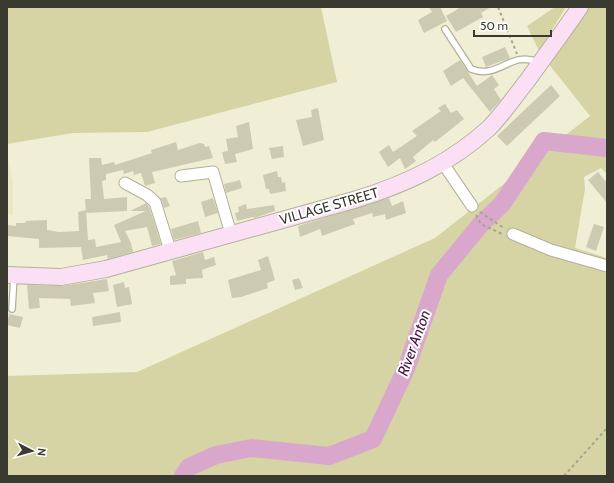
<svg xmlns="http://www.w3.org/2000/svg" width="614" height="483" font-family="Cabin,sans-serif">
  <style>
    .built { fill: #e9e7c6 }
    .green { fill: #d6d3a4 }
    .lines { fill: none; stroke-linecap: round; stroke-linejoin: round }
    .river { stroke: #d8a7cb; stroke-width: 18 }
    .building { fill: #cccbb2 }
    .lane-casing { stroke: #b2b199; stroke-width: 8 }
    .street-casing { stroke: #b2b199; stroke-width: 13 }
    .secondary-casing { stroke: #b2b199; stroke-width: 18 }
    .path { stroke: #a4a491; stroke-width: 2; stroke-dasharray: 3 3; stroke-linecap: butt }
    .lane { stroke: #fff; stroke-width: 5.5 }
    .street { stroke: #fff; stroke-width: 11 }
    .secondary { stroke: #fbe0f5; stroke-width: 16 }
    .labels { text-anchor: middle; stroke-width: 4; stroke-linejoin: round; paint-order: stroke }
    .street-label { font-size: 14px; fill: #3a3a30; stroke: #fff }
    .water-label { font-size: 15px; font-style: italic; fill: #4a1140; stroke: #fff }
  </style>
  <rect width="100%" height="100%" fill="#f0efd6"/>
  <path class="built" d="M 7,153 L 13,183 L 13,215 L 7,214 Z"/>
  <path class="green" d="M 7,7 L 321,7 L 337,82 L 147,132 L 73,133 L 7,144 Z
    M 555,7 L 566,7 L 539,51 L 527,26 Z
    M 587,7 L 607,7 L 607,174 L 601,168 L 584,177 L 585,189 L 575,248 L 607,258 L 607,476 L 7,476 L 7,376 L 137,372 L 435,238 L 590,116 L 548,63 Z"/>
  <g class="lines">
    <path class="river" d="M 183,476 L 189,467 L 216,455 L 251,448 L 329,456 L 373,439 L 406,369 L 439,275 L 481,224 L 502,204 L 544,141 L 607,148"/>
  </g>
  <path class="building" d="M 429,7 L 440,7 L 447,21 L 424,33 L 418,20 L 432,12 Z
    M 461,7 L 491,7 L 481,13 L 483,17 L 456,32 L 446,16 Z
    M 505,47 L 510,58 L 486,67 L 482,57 Z
    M 460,60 L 477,86 L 492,75 L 499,85 L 494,89 L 501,100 L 490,112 L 463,78 L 451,86 L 443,71 Z
    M 551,85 L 560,96 L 507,146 L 497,136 Z
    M 445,104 L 451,113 L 457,110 L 464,119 L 435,142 L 433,140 L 413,157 L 416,161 L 405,169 L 400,158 L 388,167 L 379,152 L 389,145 L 393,152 L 417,136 L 412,131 L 441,111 L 438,108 Z
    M 318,108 L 324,140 L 303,146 L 296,120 L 312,117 L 311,110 Z
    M 249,122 L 253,149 L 235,154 L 237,162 L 225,164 L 222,152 L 228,151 L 226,139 L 238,137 L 236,126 Z
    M 176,142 L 178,150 L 200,143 L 204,144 L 205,147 L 209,146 L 213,158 L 152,172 L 155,183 L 145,186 L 141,173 L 134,175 L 133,171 L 124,174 L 123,170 L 106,174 L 106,180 L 102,181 L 104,199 L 127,197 L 127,211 L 86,213 L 85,199 L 91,199 L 89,158 L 101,158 L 102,165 L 114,162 L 115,165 L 152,153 L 151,150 Z
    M 283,146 L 284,157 L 272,159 L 269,148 Z
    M 277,171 L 278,177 L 281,177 L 282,183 L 285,182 L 286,191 L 270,194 L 269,189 L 266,189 L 263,175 Z
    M 598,172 L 607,183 L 607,203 L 588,180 Z
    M 240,180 L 242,188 L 226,193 L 224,184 Z
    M 166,197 L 170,206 L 164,208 L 161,198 Z
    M 213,198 L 218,213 L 205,217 L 201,202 Z
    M 389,198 L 392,206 L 403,201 L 406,213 L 386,220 L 385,214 L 373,217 L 372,213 L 353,219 L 355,224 L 322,236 L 320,229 L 300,237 L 298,226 Z
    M 146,203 L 149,206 L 161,244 L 152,246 L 147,227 L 125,231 L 131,243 L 133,252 L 108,259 L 107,255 L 83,260 L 81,247 L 39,248 L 39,239 L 7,236 L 7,225 L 16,226 L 16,223 L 25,223 L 26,221 L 47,220 L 47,230 L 59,232 L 79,231 L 78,212 L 86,210 L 88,240 L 95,239 L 96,247 L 121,242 L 114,225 L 146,211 L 130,211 Z
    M 246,204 L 247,209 L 274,205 L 275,211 L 254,218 L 253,217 L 237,221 L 235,213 L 239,212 L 238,207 Z
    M 198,221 L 201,233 L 174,240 L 171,229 Z
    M 594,224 L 604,227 L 596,251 L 586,247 Z
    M 203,252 L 205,260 L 214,257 L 216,265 L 202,270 L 203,278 L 186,279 L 186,284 L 170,285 L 170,276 L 176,275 L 172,261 Z
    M 268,256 L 275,280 L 267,283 L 268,288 L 241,297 L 232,298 L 228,280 L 261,270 L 258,260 Z
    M 299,278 L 303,288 L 295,290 L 292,280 Z
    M 107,279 L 109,291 L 93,293 L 95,303 L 71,306 L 70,299 L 39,298 L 40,308 L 29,309 L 27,285 L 62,286 Z
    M 124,282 L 125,288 L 129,287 L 132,304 L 117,307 L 113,285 Z
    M 120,312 L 121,322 L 93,326 L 92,317 Z
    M 9,314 L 23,317 L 20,328 L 7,325 Z"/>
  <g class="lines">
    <g class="lane-casing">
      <path id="lane" d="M 445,29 L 471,69 C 499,80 510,50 538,62
        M 12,309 L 14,277"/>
    </g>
    <g class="street-casing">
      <path id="street" d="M 442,162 L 472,206
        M 181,176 L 213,172 L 231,234
        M 125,183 L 147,195 L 155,202 L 170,250
        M 513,234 L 551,250 L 607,266"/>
    </g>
    <g class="secondary-casing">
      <path id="secondary" d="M 7,275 L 61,277 L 106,269 L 354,200 C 404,185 450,164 489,128 C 503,114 515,96 527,81 C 545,56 563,32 580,7"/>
    </g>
    <path class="path" d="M 498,7 L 517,54
      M 480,212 L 504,228
      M 476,215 L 481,224 L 504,235
      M 564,476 L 607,428"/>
    <use href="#lane" class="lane"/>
    <use href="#street" class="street"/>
    <use href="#secondary" class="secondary"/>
  </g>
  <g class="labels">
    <g class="street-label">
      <text transform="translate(329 206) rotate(-16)" y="5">VILLAGE STREET</text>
    </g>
    <g class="water-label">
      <text transform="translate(414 343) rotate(-70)" y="5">River Anton</text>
    </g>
  </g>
  <rect width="614" height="483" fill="none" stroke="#3a3a30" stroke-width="16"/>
  <g transform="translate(32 451) rotate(96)" stroke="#ffffff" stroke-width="3" paint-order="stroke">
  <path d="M0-3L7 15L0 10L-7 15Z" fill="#3a3a30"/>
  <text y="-6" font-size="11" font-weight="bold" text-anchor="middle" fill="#3a3a30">N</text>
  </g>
  <path d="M474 30v6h77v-6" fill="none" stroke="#3a3a30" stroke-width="2"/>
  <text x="480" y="30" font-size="12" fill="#3a3a30" stroke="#ffffff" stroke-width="3" paint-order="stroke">50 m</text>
</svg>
